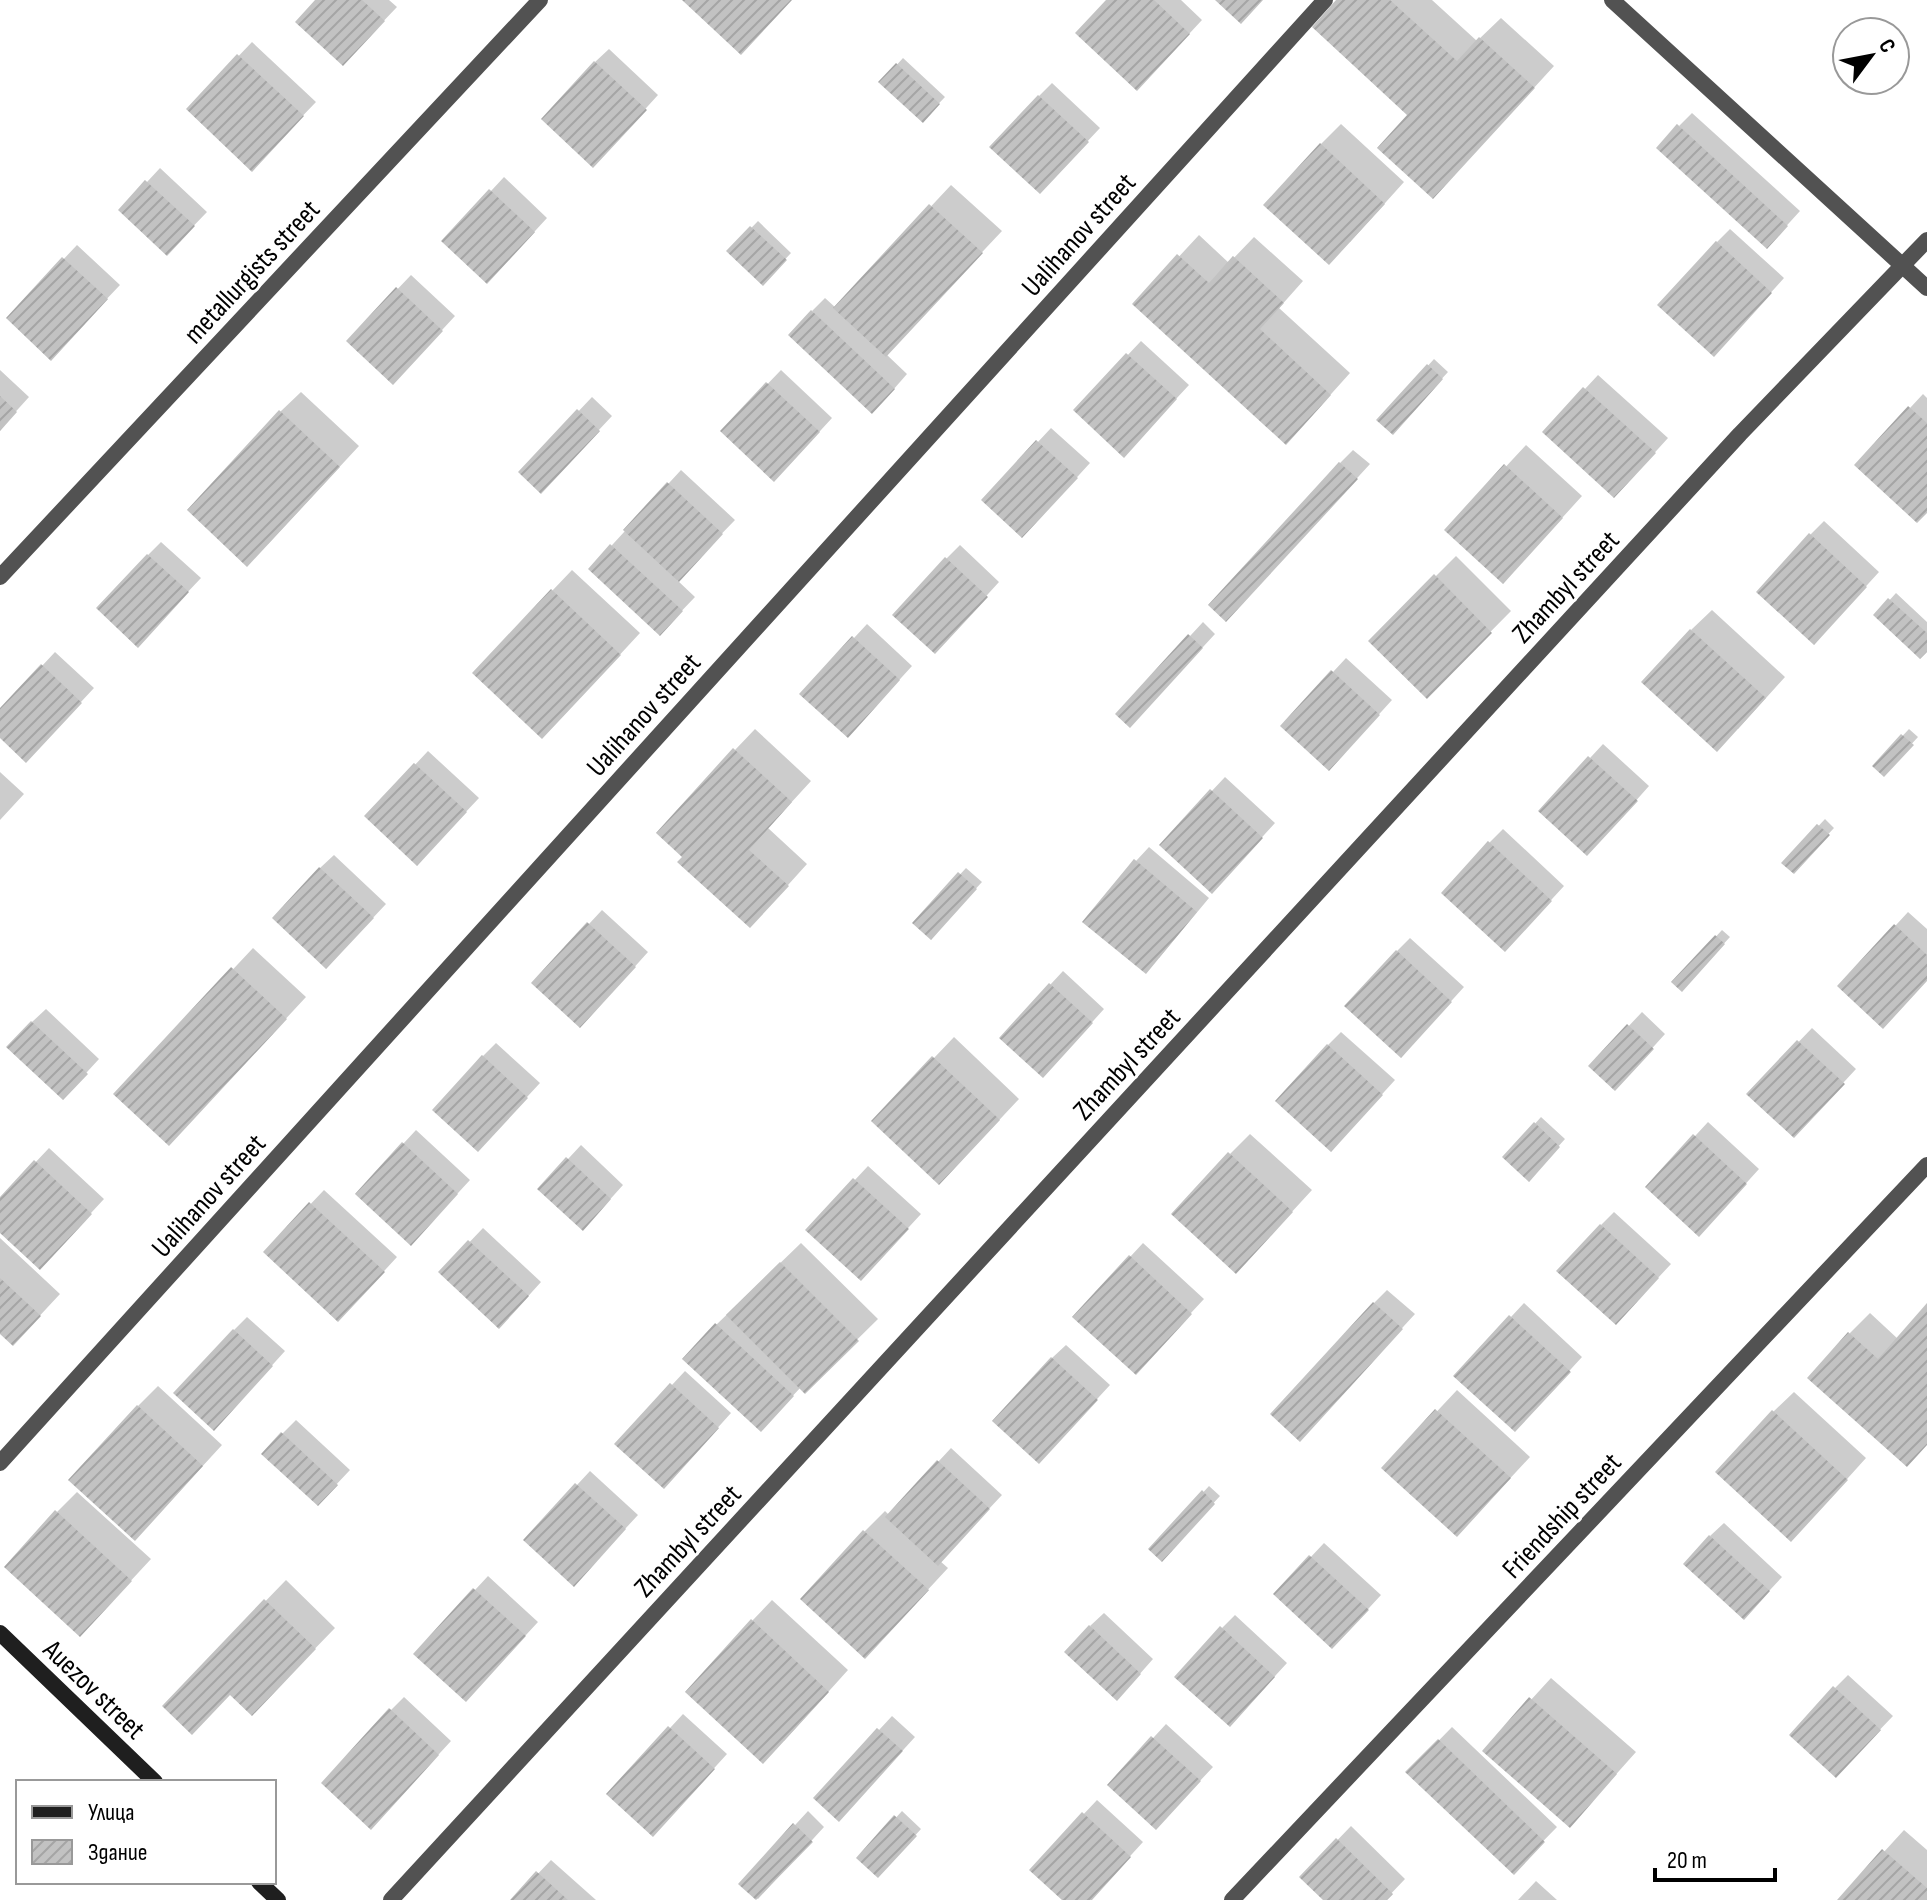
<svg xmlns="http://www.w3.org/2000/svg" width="1927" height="1900" font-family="'Sofia Sans Condensed',sans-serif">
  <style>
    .shadow { fill: #0003 }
    .building { fill: url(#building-hatch) }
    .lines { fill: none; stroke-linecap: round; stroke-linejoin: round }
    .street { stroke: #525252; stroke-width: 16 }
    .secondary { stroke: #1f1f1f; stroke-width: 16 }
    .labels { text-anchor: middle; stroke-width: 6; stroke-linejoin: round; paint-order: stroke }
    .street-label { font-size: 28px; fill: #000; stroke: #fff }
  </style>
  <defs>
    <pattern id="building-hatch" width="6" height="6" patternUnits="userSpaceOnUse" patternTransform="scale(2)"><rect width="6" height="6" fill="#c2c2c2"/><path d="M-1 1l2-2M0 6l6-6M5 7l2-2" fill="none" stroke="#a5a5a5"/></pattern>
  </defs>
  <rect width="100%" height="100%" fill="#fff"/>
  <path class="shadow" d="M 318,0 L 389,0 L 397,7 L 356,50 Z
    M 1109,0 L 1181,0 L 1202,20 L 1151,75 Z
    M 1339,0 L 1432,0 L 1477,41 L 1501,18 L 1554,66 L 1453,176 L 1410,115 Z
    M 252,42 L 316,102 L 265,155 L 188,109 Z
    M 609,49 L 658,95 L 606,152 L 595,62 Z
    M 903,58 L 945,97 L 923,120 L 881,82 Z
    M 1052,83 L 1100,128 L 1053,178 L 1039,96 Z
    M 1692,113 L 1800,211 L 1780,233 L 1679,126 Z
    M 1341,124 L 1404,182 L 1350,242 L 1321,144 Z
    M 160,168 L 207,212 L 180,240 L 121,210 Z
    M 504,177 L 547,218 L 501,268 L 491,191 Z
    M 951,185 L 1002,231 L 886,354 L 907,374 L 886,398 L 812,311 L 825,298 L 836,308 Z
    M 758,221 L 791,253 L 763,283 L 729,251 Z
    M 1730,229 L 1784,278 L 1727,341 L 1717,242 Z
    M 1199,235 L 1229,263 L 1254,237 L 1303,281 L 1279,308 L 1350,373 L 1306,422 L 1135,304 Z
    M 77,245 L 120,285 L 64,344 L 8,318 Z
    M 411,275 L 455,316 L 406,369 L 348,341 Z
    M 1141,341 L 1189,385 L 1137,441 L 1076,410 Z
    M 1434,359 L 1448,372 L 1393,432 L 1379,420 Z
    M 0,370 L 29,397 L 0,429 Z
    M 781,370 L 832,418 L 788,466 L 722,431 Z
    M 1598,375 L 1668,438 L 1628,482 L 1545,432 Z
    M 301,392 L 359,446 L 268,544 L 280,412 Z
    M 1923,394 L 1927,398 L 1927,511 L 1910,408 Z
    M 592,397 L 612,416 L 554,478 L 521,472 Z
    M 1051,428 L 1090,463 L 1036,522 L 984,500 Z
    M 1526,445 L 1582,496 L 1523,561 L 1447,530 Z
    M 1353,450 L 1370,464 L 1240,606 L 1340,463 Z
    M 681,470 L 735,520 L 677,580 L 695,597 L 673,620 L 591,568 Z
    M 1824,521 L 1879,572 L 1827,629 L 1810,535 Z
    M 161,542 L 201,578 L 151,631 L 148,555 Z
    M 960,545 L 999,582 L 948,638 L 946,559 Z
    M 1456,556 L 1511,611 L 1427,696 L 1371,641 Z
    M 572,570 L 640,633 L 563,716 L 552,591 Z
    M 1896,593 L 1927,622 L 1927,650 L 1876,615 Z
    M 1712,610 L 1785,677 L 1738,729 L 1691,630 Z
    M 1203,622 L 1215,634 L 1143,712 L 1118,714 Z
    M 867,624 L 912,666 L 861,722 L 802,694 Z
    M 55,652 L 94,688 L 39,747 L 0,736 L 0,711 Z
    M 1346,658 L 1392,700 L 1342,755 L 1283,726 Z
    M 755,729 L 811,781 L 768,828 L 807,864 L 770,905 L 680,862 L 735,750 Z
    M 1909,729 L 1918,737 L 1884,774 L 1875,765 Z
    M 1603,744 L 1649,786 L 1601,840 L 1541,811 Z
    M 428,751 L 479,798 L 430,850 L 367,816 Z
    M 0,772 L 24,794 L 0,820 Z
    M 1225,777 L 1275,823 L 1225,878 L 1161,845 Z
    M 1825,819 L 1834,828 L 1794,871 L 1784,863 Z
    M 1503,829 L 1564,886 L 1518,936 L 1489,843 Z
    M 1149,847 L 1209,898 L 1159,958 L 1136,861 Z
    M 334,855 L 386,904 L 340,953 L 320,868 Z
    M 966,868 L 982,882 L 931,937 L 915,923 Z
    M 602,910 L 648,952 L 594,1012 L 534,983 Z
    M 1908,912 L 1927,929 L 1927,980 L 1840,986 Z
    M 1722,930 L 1730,937 L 1682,989 L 1674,982 Z
    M 1410,938 L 1464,987 L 1414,1042 L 1397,951 Z
    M 253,948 L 306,997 L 189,1123 L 116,1094 Z
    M 1063,971 L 1104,1009 L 1056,1062 L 1050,985 Z
    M 46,1009 L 99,1059 L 76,1084 L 32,1022 Z
    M 1642,1012 L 1665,1034 L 1628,1075 L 1591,1066 Z
    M 1812,1028 L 1856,1069 L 1807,1122 L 1749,1094 Z
    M 1341,1032 L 1395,1080 L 1344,1136 L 1328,1045 Z
    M 954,1037 L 1019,1099 L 960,1162 L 874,1121 Z
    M 496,1043 L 540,1083 L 491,1136 L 483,1056 Z
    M 1541,1117 L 1565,1139 L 1529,1179 L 1505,1157 Z
    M 1708,1122 L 1759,1169 L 1712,1221 L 1648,1187 Z
    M 416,1130 L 470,1180 L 424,1230 L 403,1144 Z
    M 1250,1134 L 1312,1190 L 1257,1250 L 1230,1154 Z
    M 581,1145 L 623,1185 L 596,1215 L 568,1159 Z
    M 49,1148 L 104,1199 L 53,1254 L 0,1230 L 0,1200 Z
    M 868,1166 L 921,1214 L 874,1265 L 808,1230 Z
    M 324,1190 L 397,1257 L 352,1306 L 265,1252 Z
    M 1614,1212 L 1671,1264 L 1629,1309 L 1601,1225 Z
    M 483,1228 L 541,1282 L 513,1313 L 441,1272 Z
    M 0,1238 L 60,1294 L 33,1323 L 0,1331 Z
    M 801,1243 L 878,1319 L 805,1391 L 801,1387 L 774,1416 L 716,1325 Z
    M 1143,1243 L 1204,1299 L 1149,1358 L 1130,1257 Z
    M 1387,1290 L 1415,1314 L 1313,1425 L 1374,1303 Z
    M 1524,1303 L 1582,1357 L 1528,1416 L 1456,1376 Z
    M 1927,1306 L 1927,1444 L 1849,1334 L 1870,1313 L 1898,1339 Z
    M 247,1317 L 285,1351 L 227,1415 L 234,1330 Z
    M 1066,1345 L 1110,1385 L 1052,1448 L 1052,1358 Z
    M 685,1371 L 731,1413 L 677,1473 L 617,1444 Z
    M 158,1386 L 222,1445 L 155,1518 L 138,1406 Z
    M 1457,1390 L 1530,1457 L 1477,1514 L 1384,1468 Z
    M 1794,1392 L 1866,1458 L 1811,1519 L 1773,1412 Z
    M 296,1420 L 350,1470 L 318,1504 L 282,1434 Z
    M 951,1448 L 1002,1495 L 940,1561 L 948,1568 L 885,1636 L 803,1599 L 865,1531 L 885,1511 L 889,1515 Z
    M 590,1471 L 638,1515 L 587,1570 L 526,1540 Z
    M 1209,1486 L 1220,1496 L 1162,1559 L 1151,1549 Z
    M 77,1492 L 151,1559 L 100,1614 L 57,1512 Z
    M 1724,1523 L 1782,1577 L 1757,1604 L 1710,1536 Z
    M 1324,1543 L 1381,1595 L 1346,1633 L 1276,1594 Z
    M 488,1576 L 538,1622 L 479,1686 L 475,1590 Z
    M 286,1580 L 335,1628 L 272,1693 L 231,1693 L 165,1705 Z
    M 772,1600 L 848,1670 L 784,1741 L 752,1621 Z
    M 1104,1613 L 1153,1659 L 1130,1685 L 1090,1626 Z
    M 1235,1615 L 1287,1663 L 1243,1711 L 1222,1628 Z
    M 1848,1675 L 1893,1716 L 1849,1762 L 1835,1688 Z
    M 1551,1678 L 1636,1752 L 1570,1826 L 1484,1751 Z
    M 404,1697 L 451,1741 L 384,1814 L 391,1710 Z
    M 683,1714 L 727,1754 L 666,1821 L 609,1794 Z
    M 892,1716 L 915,1737 L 852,1806 L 816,1798 Z
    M 1166,1724 L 1213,1767 L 1169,1814 L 1110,1785 Z
    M 1452,1727 L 1557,1827 L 1513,1872 L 1408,1772 Z
    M 1097,1800 L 1143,1842 L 1090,1900 L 1065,1900 L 1031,1870 Z
    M 808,1811 L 824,1827 L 758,1899 L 741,1884 Z
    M 902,1811 L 921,1829 L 878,1876 L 859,1858 Z
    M 1351,1826 L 1405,1879 L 1385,1900 L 1326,1900 L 1302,1877 Z
    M 1904,1830 L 1927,1850 L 1927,1900 L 1840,1900 Z
    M 551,1860 L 596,1900 L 513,1900 Z
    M 1536,1881 L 1557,1900 L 1518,1900 Z"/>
  <path class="building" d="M 315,0 L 362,0 L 385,21 L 343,66 L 295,22 Z
    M 682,0 L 792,0 L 741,55 Z
    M 1106,0 L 1154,0 L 1190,34 L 1137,91 L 1075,33 Z
    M 1215,0 L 1263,0 L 1241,24 Z
    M 1336,0 L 1390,0 L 1457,61 L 1479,37 L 1535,88 L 1433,199 L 1377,148 L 1407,115 L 1312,27 Z
    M 237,54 L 304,116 L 252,172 L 186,109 Z
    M 594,61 L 647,110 L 593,168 L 541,119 Z
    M 896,63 L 940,104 L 923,123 L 878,82 Z
    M 1038,95 L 1089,142 L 1040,194 L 989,147 Z
    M 1677,124 L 1788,226 L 1767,249 L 1656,148 Z
    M 1320,143 L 1385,204 L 1329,265 L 1263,205 Z
    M 145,180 L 195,226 L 167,256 L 118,210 Z
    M 489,189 L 535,232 L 487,284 L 441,241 Z
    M 929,204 L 983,253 L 886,357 L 833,308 Z
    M 750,226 L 787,260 L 763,286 L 726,251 Z
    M 1716,241 L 1772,293 L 1714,357 L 1657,305 Z
    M 1177,254 L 1209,283 L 1233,256 L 1284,303 L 1260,329 L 1331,395 L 1286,445 L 1132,304 Z
    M 62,257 L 108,299 L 51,361 L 6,318 Z
    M 396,287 L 443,331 L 393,385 L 346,341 Z
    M 811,310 L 895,389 L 872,414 L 788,335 Z
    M 1126,353 L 1177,399 L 1124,458 L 1073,410 Z
    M 1427,364 L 1443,379 L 1393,435 L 1376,420 Z
    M 766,382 L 820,432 L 774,482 L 720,431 Z
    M 1583,387 L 1656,453 L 1614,498 L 1542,432 Z
    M 0,396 L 17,412 L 0,431 Z
    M 1908,406 L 1927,423 L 1927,513 L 1917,523 L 1854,465 Z
    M 577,409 L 600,431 L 541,494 L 518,472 Z
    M 279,410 L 340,467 L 247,567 L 187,510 Z
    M 1036,440 L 1078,478 L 1022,538 L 981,500 Z
    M 1339,462 L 1358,479 L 1226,622 L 1208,605 Z
    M 1504,464 L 1563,518 L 1503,584 L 1444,530 Z
    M 667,482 L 723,534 L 679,582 L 623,530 Z
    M 1809,533 L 1867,587 L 1814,645 L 1756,592 Z
    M 610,544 L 683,611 L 660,636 L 588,569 Z
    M 147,554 L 189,592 L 138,648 L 96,608 Z
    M 945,557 L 988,597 L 935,654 L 892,615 Z
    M 1434,574 L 1492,633 L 1427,699 L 1368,641 Z
    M 551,589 L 621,655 L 542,739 L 472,673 Z
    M 1888,598 L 1927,633 L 1927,652 L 1920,659 L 1873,615 Z
    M 1690,629 L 1766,698 L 1717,752 L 1641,682 Z
    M 1188,634 L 1203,648 L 1130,728 L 1115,714 Z
    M 852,636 L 900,680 L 848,738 L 799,694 Z
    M 41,664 L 82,703 L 26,763 L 0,738 L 0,708 Z
    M 1331,670 L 1380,715 L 1329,771 L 1280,726 Z
    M 1901,734 L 1914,745 L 1884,777 L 1872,766 Z
    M 733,748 L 792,802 L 749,850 L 789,886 L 750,928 L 677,862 L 682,857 L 656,833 Z
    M 1588,756 L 1638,801 L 1587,856 L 1538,811 Z
    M 414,763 L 467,812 L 417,866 L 364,816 Z
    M 1210,789 L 1263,838 L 1212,894 L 1159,845 Z
    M 1817,824 L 1830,835 L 1794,874 L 1781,863 Z
    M 1488,841 L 1552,901 L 1505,952 L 1441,893 Z
    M 1134,859 L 1197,912 L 1146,974 L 1082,922 Z
    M 319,867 L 374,918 L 326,969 L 272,918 Z
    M 958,872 L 977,889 L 931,940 L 912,923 Z
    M 587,922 L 636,967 L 580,1028 L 531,983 Z
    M 1894,924 L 1927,955 L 1927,981 L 1883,1029 L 1837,986 Z
    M 1715,935 L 1725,944 L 1682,992 L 1671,982 Z
    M 1396,950 L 1452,1002 L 1401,1058 L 1344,1006 Z
    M 231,967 L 287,1019 L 169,1146 L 113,1094 Z
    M 1049,983 L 1093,1023 L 1043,1078 L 999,1038 Z
    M 31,1021 L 88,1074 L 63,1100 L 6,1047 Z
    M 1627,1024 L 1654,1049 L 1615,1091 L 1588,1066 Z
    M 1797,1040 L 1845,1084 L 1794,1138 L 1746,1094 Z
    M 1327,1044 L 1383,1095 L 1331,1152 L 1275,1101 Z
    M 482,1055 L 528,1098 L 478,1152 L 432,1110 Z
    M 932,1056 L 1000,1120 L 939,1185 L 871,1121 Z
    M 1534,1122 L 1560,1147 L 1529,1182 L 1502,1157 Z
    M 1693,1134 L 1747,1184 L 1699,1237 L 1645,1187 Z
    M 402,1142 L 458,1194 L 411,1246 L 355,1194 Z
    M 1228,1152 L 1293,1212 L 1236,1274 L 1171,1214 Z
    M 566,1157 L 611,1199 L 583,1231 L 537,1189 Z
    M 34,1160 L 92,1214 L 40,1270 L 0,1233 L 0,1197 Z
    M 853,1178 L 909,1229 L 861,1281 L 805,1230 Z
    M 309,1202 L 385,1272 L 338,1322 L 263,1252 Z
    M 1600,1224 L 1659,1278 L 1616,1325 L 1556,1271 Z
    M 468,1240 L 529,1296 L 499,1329 L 438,1272 Z
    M 1129,1255 L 1192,1314 L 1136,1375 L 1072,1317 Z
    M 780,1262 L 859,1341 L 805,1394 L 726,1315 Z
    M 0,1278 L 41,1316 L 13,1346 L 0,1334 Z
    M 1373,1302 L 1403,1329 L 1300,1442 L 1270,1414 Z
    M 1927,1303 L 1927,1445 L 1907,1467 L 1807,1378 L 1848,1332 L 1878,1359 Z
    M 1509,1315 L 1571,1372 L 1515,1432 L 1453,1376 Z
    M 715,1323 L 794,1396 L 761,1432 L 682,1359 Z
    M 233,1329 L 273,1366 L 214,1431 L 173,1393 Z
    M 1051,1357 L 1098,1400 L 1039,1464 L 992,1421 Z
    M 670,1383 L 719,1428 L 664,1489 L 614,1444 Z
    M 137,1405 L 203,1466 L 135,1541 L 68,1480 Z
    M 1435,1409 L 1511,1478 L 1457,1537 L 1381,1468 Z
    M 1772,1410 L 1848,1480 L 1791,1542 L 1715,1472 Z
    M 281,1432 L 338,1485 L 318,1506 L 261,1454 Z
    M 937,1460 L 990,1509 L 938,1566 L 885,1517 Z
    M 575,1483 L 626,1529 L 574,1587 L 523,1540 Z
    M 1202,1490 L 1215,1504 L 1162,1562 L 1148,1549 Z
    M 55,1510 L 132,1581 L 80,1637 L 4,1567 Z
    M 863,1530 L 929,1590 L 865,1659 L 800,1599 Z
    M 1709,1535 L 1770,1591 L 1744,1620 L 1683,1564 Z
    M 1309,1555 L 1369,1610 L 1332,1649 L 1273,1594 Z
    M 473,1588 L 526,1636 L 466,1702 L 413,1654 Z
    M 264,1599 L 316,1649 L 252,1716 L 230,1695 L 192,1735 L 162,1706 Z
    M 751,1619 L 829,1692 L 763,1764 L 685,1692 Z
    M 1089,1625 L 1141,1674 L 1117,1701 L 1064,1652 Z
    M 1220,1626 L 1275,1677 L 1230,1727 L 1174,1677 Z
    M 1833,1686 L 1881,1730 L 1836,1778 L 1789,1735 Z
    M 1529,1697 L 1617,1774 L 1570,1828 L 1482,1751 Z
    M 389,1708 L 439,1755 L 371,1830 L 321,1783 Z
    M 668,1726 L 715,1769 L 653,1837 L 606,1794 Z
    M 877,1728 L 903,1751 L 839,1822 L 813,1798 Z
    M 1151,1736 L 1201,1781 L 1156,1830 L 1107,1785 Z
    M 1438,1739 L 1545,1842 L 1514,1875 L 1405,1772 Z
    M 1082,1812 L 1131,1857 L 1092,1900 L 1062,1900 L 1029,1870 Z
    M 894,1815 L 917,1836 L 878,1878 L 856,1858 Z
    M 793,1823 L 813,1842 L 756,1900 L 738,1884 Z
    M 1336,1838 L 1393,1894 L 1387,1900 L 1323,1900 L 1299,1877 Z
    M 1882,1849 L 1927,1888 L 1927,1900 L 1837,1900 Z
    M 536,1871 L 568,1900 L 510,1900 Z"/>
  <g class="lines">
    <path class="street" d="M 1612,0 L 1927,288
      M 0,577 L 540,0
      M 0,1463 L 1325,0
      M 391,1900 L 1740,434 L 1927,240
      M 1232,1900 L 1927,1165"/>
    <path class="secondary" d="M 0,1633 L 155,1782
      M 259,1882 L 278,1900"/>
  </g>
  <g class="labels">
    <g class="street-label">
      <text transform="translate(1078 234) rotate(-48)" y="10">Ualihanov street</text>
      <text transform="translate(251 271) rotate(-47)" y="10">metallurgists street</text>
      <text transform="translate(1565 586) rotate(-47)" y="10">Zhambyl street</text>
      <text transform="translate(643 714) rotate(-48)" y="10">Ualihanov street</text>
      <text transform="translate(1126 1063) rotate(-47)" y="10">Zhambyl street</text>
      <text transform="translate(208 1195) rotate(-48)" y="10">Ualihanov street</text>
      <text transform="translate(1561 1515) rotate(-47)" y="10">Friendship street</text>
      <text transform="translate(687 1540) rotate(-47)" y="10">Zhambyl street</text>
      <text transform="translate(95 1689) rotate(44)" y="10">Auezov street</text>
    </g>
  </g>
  <rect x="16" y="1780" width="260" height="104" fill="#ffffff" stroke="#999999" stroke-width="2"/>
  <rect x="32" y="1806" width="40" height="12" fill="#1f1f1f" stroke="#999999" stroke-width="2"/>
  <text x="88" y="1820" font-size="24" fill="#000000">Улица</text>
  <rect x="32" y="1840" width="40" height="24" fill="url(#building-hatch)" stroke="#999999" stroke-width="2"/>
  <text x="88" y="1860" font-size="24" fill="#000000">Здание</text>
  <g transform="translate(1871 56) rotate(58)"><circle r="38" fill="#ffffff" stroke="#999999" stroke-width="2"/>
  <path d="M0-6L14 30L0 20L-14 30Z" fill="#000000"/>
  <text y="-12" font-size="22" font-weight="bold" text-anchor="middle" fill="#000000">С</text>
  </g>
  <path d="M1655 1868v12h120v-12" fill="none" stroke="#000000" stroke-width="4"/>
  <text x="1667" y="1868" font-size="24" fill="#000000" stroke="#ffffff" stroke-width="6" paint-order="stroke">20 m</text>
</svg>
